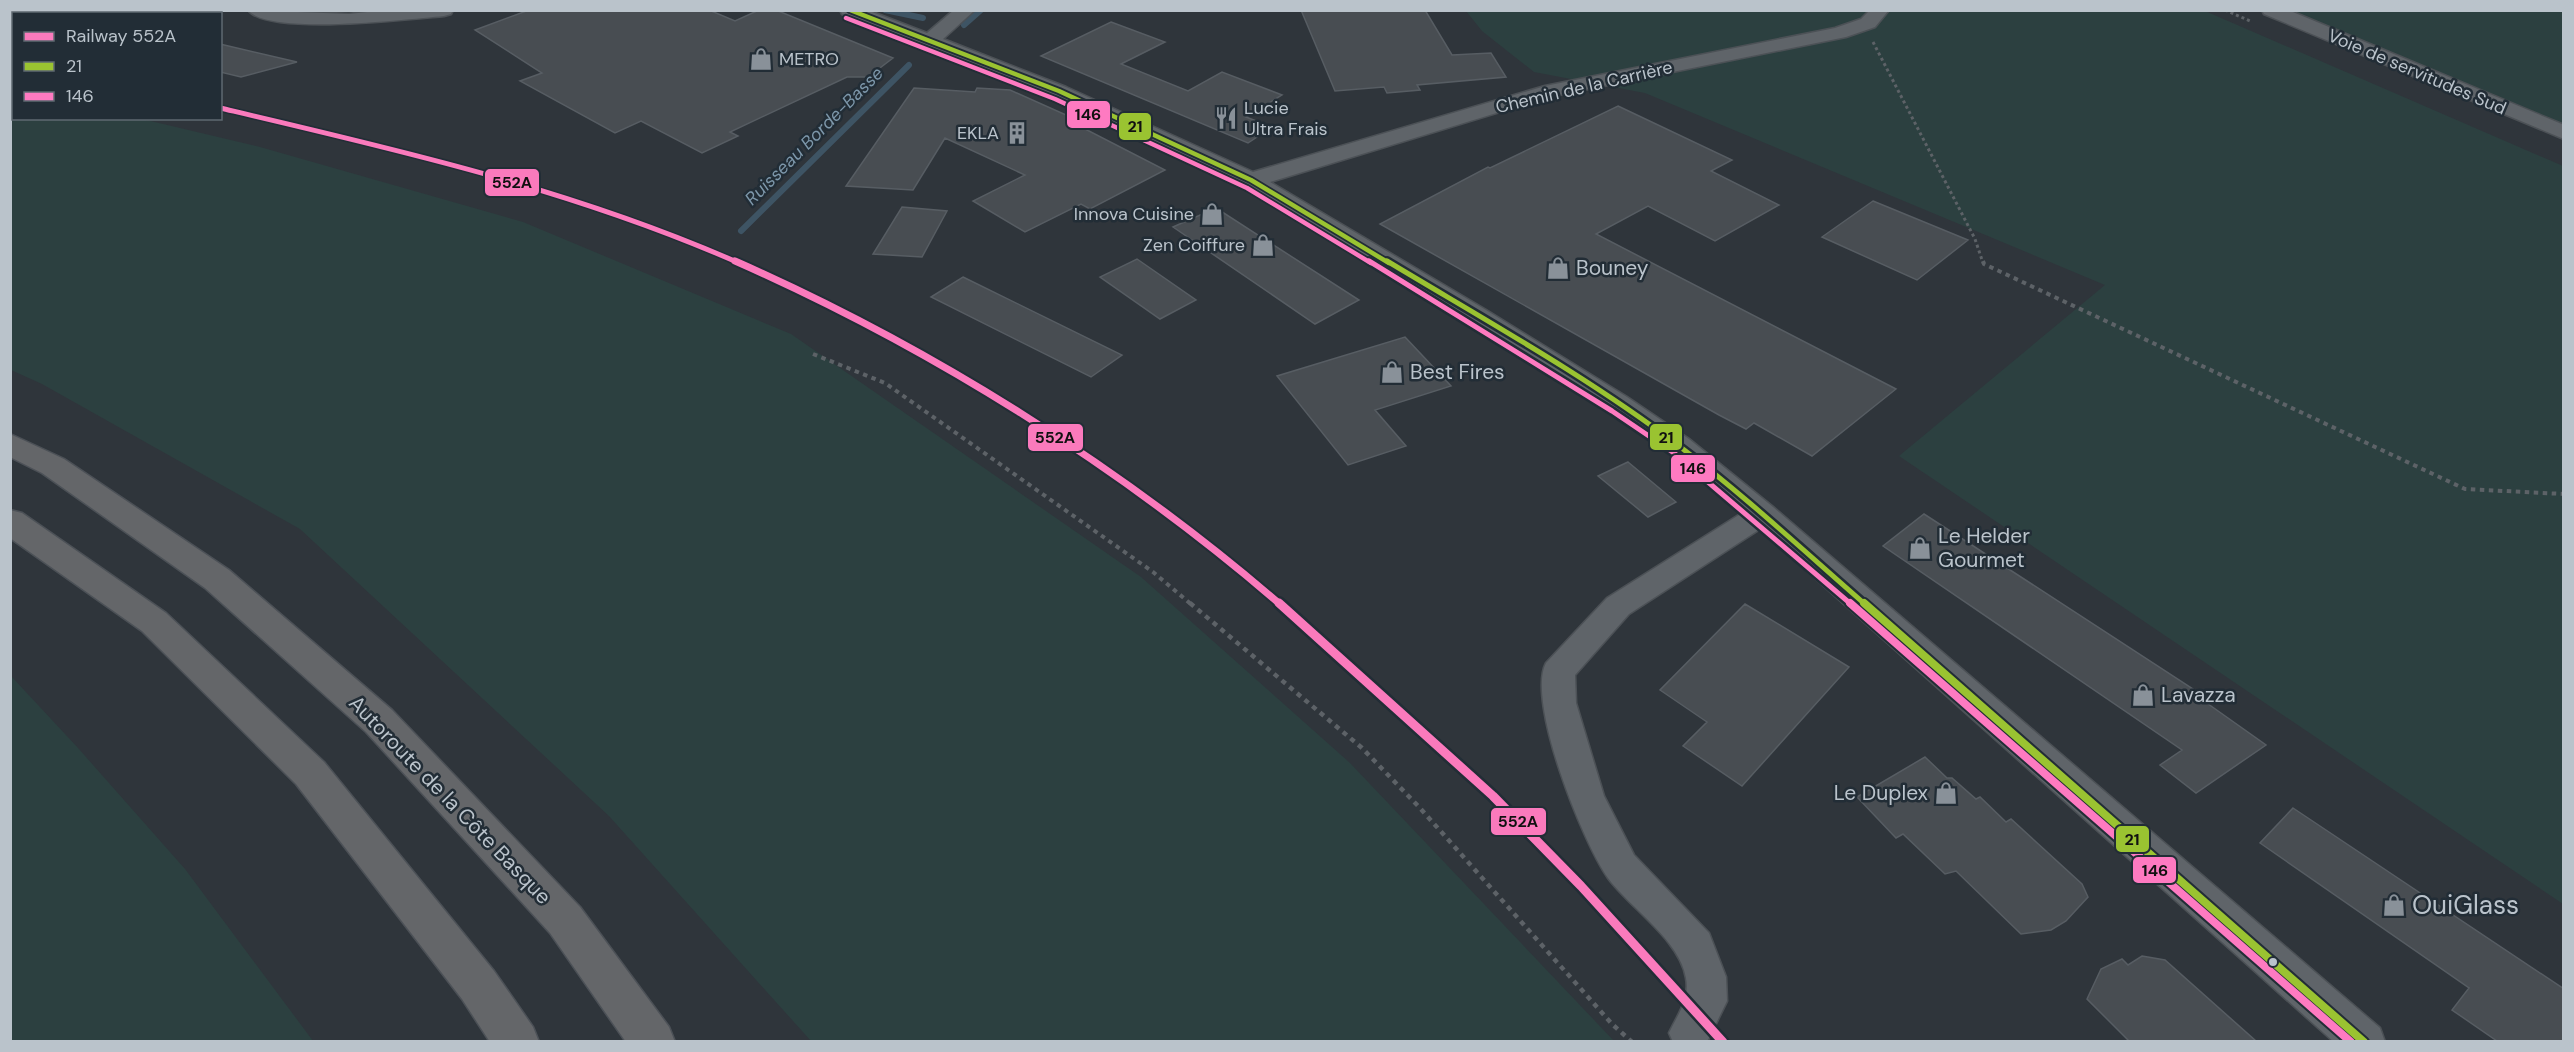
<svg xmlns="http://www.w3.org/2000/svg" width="2574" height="1052" font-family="'DM Sans',sans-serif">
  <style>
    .green { fill: #2c4040 }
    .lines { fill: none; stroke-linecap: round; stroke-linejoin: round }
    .stream { stroke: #3e5464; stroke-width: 6 }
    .building { fill: #484d52; stroke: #575d63; stroke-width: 1.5 }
    .minor-casing { stroke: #4c5156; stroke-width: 3 }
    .highway-casing { stroke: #4c5157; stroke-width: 3 }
    .path-far2 { stroke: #5d6267; stroke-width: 3; stroke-dasharray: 3 3; stroke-linecap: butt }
    .path-far1 { stroke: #5d6267; stroke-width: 4; stroke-dasharray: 4.5 4.5; stroke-linecap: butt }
    .path { stroke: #5d6267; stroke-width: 4.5; stroke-dasharray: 5 5; stroke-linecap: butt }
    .minor { fill: #5f6469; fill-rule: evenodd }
    .highway { fill: #646669; fill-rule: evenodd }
    .bus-1-far2-casing { stroke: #222d36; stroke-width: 8 }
    .bus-1-far1-casing { stroke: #222d36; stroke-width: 10 }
    .bus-1-casing { stroke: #222d36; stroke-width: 12 }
    .bus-2-far2-casing { stroke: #222d36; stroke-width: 8 }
    .bus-2-far1-casing { stroke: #222d36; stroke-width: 10 }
    .bus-2-casing { stroke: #222d36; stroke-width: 12 }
    .bus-1-far2 { stroke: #9ac331; stroke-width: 4.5 }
    .bus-1-far1 { stroke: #9ac331; stroke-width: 5 }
    .bus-1 { stroke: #9ac331; stroke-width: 8 }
    .bus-2-far2 { stroke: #fe7ac1; stroke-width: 4.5 }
    .bus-2-far1 { stroke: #fe7ac1; stroke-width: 5 }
    .bus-2 { stroke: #fe7ac1; stroke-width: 8 }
    .rail-1-far2-casing { stroke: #222d36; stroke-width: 8 }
    .rail-1-far1-casing { stroke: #222d36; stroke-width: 11 }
    .rail-1-casing { stroke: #222d36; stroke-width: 14 }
    .rail-1-far2 { stroke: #fa7abc; stroke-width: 5 }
    .rail-1-far1 { stroke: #fa7abc; stroke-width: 7 }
    .rail-1 { stroke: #fa7abc; stroke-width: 9 }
    .bus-dot { fill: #bac3cb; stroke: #222d36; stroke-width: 2 }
    .labels { text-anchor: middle; stroke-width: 5; stroke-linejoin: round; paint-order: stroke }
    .far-poi-label { font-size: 18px; fill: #bac3cb; stroke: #222d36; text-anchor: end }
    .far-street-label { font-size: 18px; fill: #bac3cb; stroke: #222d36 }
    .far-water-label { font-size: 18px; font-style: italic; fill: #7d97aa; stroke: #222d36 }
    .poi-label { font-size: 21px; fill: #bac3cb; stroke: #222d36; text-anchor: start }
    .street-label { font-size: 21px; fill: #bac3cb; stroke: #222d36 }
    .near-poi-label { font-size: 26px; fill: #bac3cb; stroke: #222d36; text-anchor: start }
    .line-badge { stroke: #222d36; stroke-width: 2 }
    .pale-badge-label { font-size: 16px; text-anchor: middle; font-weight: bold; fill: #111 }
  </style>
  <rect width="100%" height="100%" fill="#2f353b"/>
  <path class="green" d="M 1466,11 L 2205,11 L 2563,166 L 2563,904 L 1899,456 L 2105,285 L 1645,93 L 1534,72 L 1482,31 Z
    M 2274,11 L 2563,11 L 2563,131 Z
    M 11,87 L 13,88 L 14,118 L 142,119 L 260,147 L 523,222 L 791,334 L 1141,577 L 1350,763 L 1614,1041 L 811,1041 L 609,816 L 300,529 L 42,384 L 11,370 Z
    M 11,676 L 78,748 L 185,869 L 313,1041 L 11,1041 Z"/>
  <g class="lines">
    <path class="stream" d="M 885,10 L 923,18
      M 964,25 L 981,10
      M 741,231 L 909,65"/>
  </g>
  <path class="building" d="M 529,10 L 709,10 L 735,21 L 759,10 L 776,10 L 893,58 L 868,77 L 847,77 L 730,132 L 738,136 L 702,153 L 641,121 L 615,133 L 520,81 L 542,73 L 475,30 Z
    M 1301,10 L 1425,10 L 1452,55 L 1491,53 L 1506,77 L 1417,85 L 1420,90 L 1387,93 L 1384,87 L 1335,91 Z
    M 1111,22 L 1165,42 L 1121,64 L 1188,91 L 1222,72 L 1282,95 L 1246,117 L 1272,127 L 1248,143 L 1041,56 Z
    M 220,44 L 297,62 L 241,77 L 220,72 Z
    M 914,88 L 975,92 L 977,88 L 1010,90 L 1093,127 L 1087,130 L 1165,170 L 1090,209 L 1081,204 L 1025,232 L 973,201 L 1025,175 L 945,138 L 913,190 L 846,186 Z
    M 1618,106 L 1732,160 L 1711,171 L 1779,205 L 1715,241 L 1648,206 L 1596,234 L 1896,389 L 1812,456 L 1754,423 L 1746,429 L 1719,415 L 1380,224 L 1488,167 L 1490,168 Z
    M 1873,201 L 1968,240 L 1917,280 L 1822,237 Z
    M 902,207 L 947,211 L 922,257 L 873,254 Z
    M 1216,208 L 1359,300 L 1315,324 L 1173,227 Z
    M 1137,259 L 1196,300 L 1160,319 L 1100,277 Z
    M 963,277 L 1122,355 L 1091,377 L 931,297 Z
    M 1405,337 L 1451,386 L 1375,410 L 1406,446 L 1348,465 L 1277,376 Z
    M 1628,462 L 1676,502 L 1648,517 L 1598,476 Z
    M 1924,514 L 2207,698 L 2204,701 L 2266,745 L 2196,793 L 2160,765 L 2182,750 L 1883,546 Z
    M 1745,604 L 1849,667 L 1742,786 L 1683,746 L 1707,722 L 1660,690 Z
    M 1925,757 L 1947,778 L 1952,778 L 1976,799 L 1980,797 L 2006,822 L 2011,819 L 2082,884 L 2088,897 L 2066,921 L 2051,930 L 2021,934 L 1956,871 L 1945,874 L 1903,834 L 1896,838 L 1857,797 Z
    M 2293,808 L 2564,989 L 2564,1041 L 2497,1041 L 2452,1010 L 2469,988 L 2260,843 Z
    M 2142,956 L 2165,960 L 2256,1041 L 2129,1041 L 2087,999 L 2101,969 L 2122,959 L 2128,965 Z"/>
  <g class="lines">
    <g class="minor-casing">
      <path id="minor" d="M 248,10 L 349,14 L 385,10 L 453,10 L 451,14 L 444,16 C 411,19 268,36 248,10 Z
        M 840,10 L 867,10 L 927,33 L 954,10 L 975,10 L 943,39 L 1066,87 L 1253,172 L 1545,86 L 1835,28 L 1861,19 L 1870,10 L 1889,10 L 1875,27 L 1846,37 L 1549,97 L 1270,182 L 1486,310 L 1627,397 L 1689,439 L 1773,507 L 2380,1028 L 2385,1042 L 2334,1042 L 1760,529 L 1629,614 L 1575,675 L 1576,703 L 1604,796 L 1634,855 L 1709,933 L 1726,977 L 1727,1001 L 1707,1042 L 1673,1042 L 1669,1033 C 1678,1014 1690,999 1686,978 C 1680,940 1630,908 1608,878 C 1583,843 1526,701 1546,663 L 1607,598 L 1742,513 L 1669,453 L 1607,409 L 1468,320 L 1243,185 L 1052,95 L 842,14 Z
        M 2262,10 L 2288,10 L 2564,125 L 2564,139 L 2264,14 Z"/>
    </g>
    <g class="highway-casing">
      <path id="highway" d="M 10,434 L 64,459 L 229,570 L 392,710 L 580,907 L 669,1027 L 675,1042 L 626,1042 L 550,933 L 366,732 L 205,588 L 42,473 L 10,457 Z
        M 10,510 L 22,513 L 166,613 L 324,762 L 494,971 L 533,1027 L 539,1042 L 490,1042 L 462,999 L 296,784 L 142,631 L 10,538 Z"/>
    </g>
    <path class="path-far2" d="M 2225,10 L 2250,21
      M 1873,42 L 1975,239 L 1983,263"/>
    <path class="path-far1" d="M 1983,261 L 1984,264 L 2465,489 L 2564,494
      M 813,354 L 885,383 L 1153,572 L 1192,605"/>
    <path class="path" d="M 1190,603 L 1362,748 L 1420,808 L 1612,1024 L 1632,1042"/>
    <use href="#minor" class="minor"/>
    <use href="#highway" class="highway"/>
    <g class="bus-1-far2-casing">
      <path id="bus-1-far2" d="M 850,10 L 1059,91 L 1251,180 L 1389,263"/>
    </g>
    <g class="bus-1-far1-casing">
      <path id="bus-1-far1" d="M 1387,261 C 1485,320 1588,377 1679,446 C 1744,495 1804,551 1866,605"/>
    </g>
    <g class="bus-1-casing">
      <path id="bus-1" d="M 1864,603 L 2364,1042"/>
    </g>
    <g class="bus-2-far2-casing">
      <path id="bus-2-far2" d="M 846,18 L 1055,99 L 1247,188 L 1371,263"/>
    </g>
    <g class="bus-2-far1-casing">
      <path id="bus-2-far1" d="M 1369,261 L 1612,411 L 1674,453 L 1852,605"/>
    </g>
    <g class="bus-2-casing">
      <path id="bus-2" d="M 1850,603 L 2351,1042"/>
    </g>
    <use href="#bus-1-far2" class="bus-1-far2"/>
    <use href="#bus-1-far1" class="bus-1-far1"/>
    <use href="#bus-1" class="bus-1"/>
    <use href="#bus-2-far2" class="bus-2-far2"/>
    <use href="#bus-2-far1" class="bus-2-far1"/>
    <use href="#bus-2" class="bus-2"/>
    <g class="rail-1-far2-casing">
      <path id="rail-1-far2" d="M 220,108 C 395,149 574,190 739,263"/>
    </g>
    <g class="rail-1-far1-casing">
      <path id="rail-1-far1" d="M 735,261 C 930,347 1120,466 1281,605"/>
    </g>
    <g class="rail-1-casing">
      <path id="rail-1" d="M 1279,603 L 1493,796 L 1581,886 L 1723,1042"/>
    </g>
    <use href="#rail-1-far2" class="rail-1-far2"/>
    <use href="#rail-1-far1" class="rail-1-far1"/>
    <use href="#rail-1" class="rail-1"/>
  </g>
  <defs>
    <g id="shop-bare" transform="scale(1.8)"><path d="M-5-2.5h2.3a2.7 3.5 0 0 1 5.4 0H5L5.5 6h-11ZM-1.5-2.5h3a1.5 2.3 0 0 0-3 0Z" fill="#899199" stroke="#222d36" stroke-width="2.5" paint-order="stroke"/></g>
    <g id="restaurant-bare" transform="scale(1.8)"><path d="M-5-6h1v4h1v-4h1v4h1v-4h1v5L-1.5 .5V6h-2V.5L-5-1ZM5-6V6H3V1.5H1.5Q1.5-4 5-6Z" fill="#899199" stroke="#222d36" stroke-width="2.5" paint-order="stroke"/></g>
    <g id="building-bare" transform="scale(1.8)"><path d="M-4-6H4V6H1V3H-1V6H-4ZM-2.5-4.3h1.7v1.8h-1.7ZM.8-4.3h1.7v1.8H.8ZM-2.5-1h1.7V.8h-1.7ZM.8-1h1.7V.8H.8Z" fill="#899199" stroke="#222d36" stroke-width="2.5" paint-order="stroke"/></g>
  </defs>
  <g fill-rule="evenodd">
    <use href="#shop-bare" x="761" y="59"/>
    <use href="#restaurant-bare" x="1226" y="118"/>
    <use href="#building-bare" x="1017" y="133"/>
    <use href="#shop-bare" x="1212" y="214"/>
    <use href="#shop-bare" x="1263" y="245"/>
    <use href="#shop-bare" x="1558" y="268"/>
    <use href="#shop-bare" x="1392" y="372"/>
    <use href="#shop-bare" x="1920" y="548"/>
    <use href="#shop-bare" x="2143" y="695"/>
    <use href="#shop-bare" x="1946" y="793"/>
    <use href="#shop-bare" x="2394" y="905"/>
  </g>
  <circle class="bus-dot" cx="2273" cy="962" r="5"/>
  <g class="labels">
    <g class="far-poi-label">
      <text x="779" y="65" text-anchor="start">METRO</text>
      <text x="1244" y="114" text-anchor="start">Lucie<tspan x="1244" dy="21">Ultra Frais</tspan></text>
      <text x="999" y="139">EKLA</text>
      <text x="1194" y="220">Innova Cuisine</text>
      <text x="1245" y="251">Zen Coiffure</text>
    </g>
    <g class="far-street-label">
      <text transform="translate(2417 72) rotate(23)" y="6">Voie de servitudes Sud</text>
      <text transform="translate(1584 87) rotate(-13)" y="6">Chemin de la Carrière</text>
    </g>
    <g class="far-water-label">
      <text transform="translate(814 136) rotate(-45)" y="6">Ruisseau Borde-Basse</text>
    </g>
    <g class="poi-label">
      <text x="1576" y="275">Bouney</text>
      <text x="1410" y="379">Best Fires</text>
      <text x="1938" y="543">Le Helder<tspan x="1938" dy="24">Gourmet</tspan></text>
      <text x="2161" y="702">Lavazza</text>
      <text x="1928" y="800" text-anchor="end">Le Duplex</text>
    </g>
    <g class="street-label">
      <text transform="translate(450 800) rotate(46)" y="7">Autoroute de la Côte Basque</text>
    </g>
    <g class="near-poi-label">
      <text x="2412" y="914">OuiGlass</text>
    </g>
  </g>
  <g class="line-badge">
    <rect x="1066" y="100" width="45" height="29" rx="6" fill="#fe7ac1"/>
    <rect x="1118" y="112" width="34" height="29" rx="6" fill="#9ac331"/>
    <rect x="484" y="168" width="56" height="29" rx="6" fill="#fa7abc"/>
    <rect x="1649" y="423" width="34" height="28" rx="6" fill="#9ac331"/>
    <rect x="1027" y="423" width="57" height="29" rx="6" fill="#fa7abc"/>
    <rect x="1670" y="454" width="46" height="29" rx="6" fill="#fe7ac1"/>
    <rect x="1490" y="807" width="57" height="29" rx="6" fill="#fa7abc"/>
    <rect x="2115" y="825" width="35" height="28" rx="6" fill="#9ac331"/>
    <rect x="2132" y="856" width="45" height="28" rx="6" fill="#fe7ac1"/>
  </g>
  <g class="pale-badge-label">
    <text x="1088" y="120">146</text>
    <text x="1135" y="132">21</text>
    <text x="512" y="188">552A</text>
    <text x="1666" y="443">21</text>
    <text x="1055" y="443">552A</text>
    <text x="1693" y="474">146</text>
    <text x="1518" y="827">552A</text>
    <text x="2132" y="845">21</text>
    <text x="2155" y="876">146</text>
  </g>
  <rect width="2574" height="1052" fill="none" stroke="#bac3cb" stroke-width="24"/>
  <rect x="12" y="12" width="210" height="108" fill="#222d36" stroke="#5f6972" stroke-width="1.5"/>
  <rect x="24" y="32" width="30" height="9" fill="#fa7abc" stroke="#5f6972" stroke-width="1.5"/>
  <text x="66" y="42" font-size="18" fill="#bac3cb">Railway 552A</text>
  <rect x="24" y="62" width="30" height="9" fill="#9ac331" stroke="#5f6972" stroke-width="1.5"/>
  <text x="66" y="72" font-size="18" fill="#bac3cb">21</text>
  <rect x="24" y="92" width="30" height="9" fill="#fe7ac1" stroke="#5f6972" stroke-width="1.5"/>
  <text x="66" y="102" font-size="18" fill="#bac3cb">146</text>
</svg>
